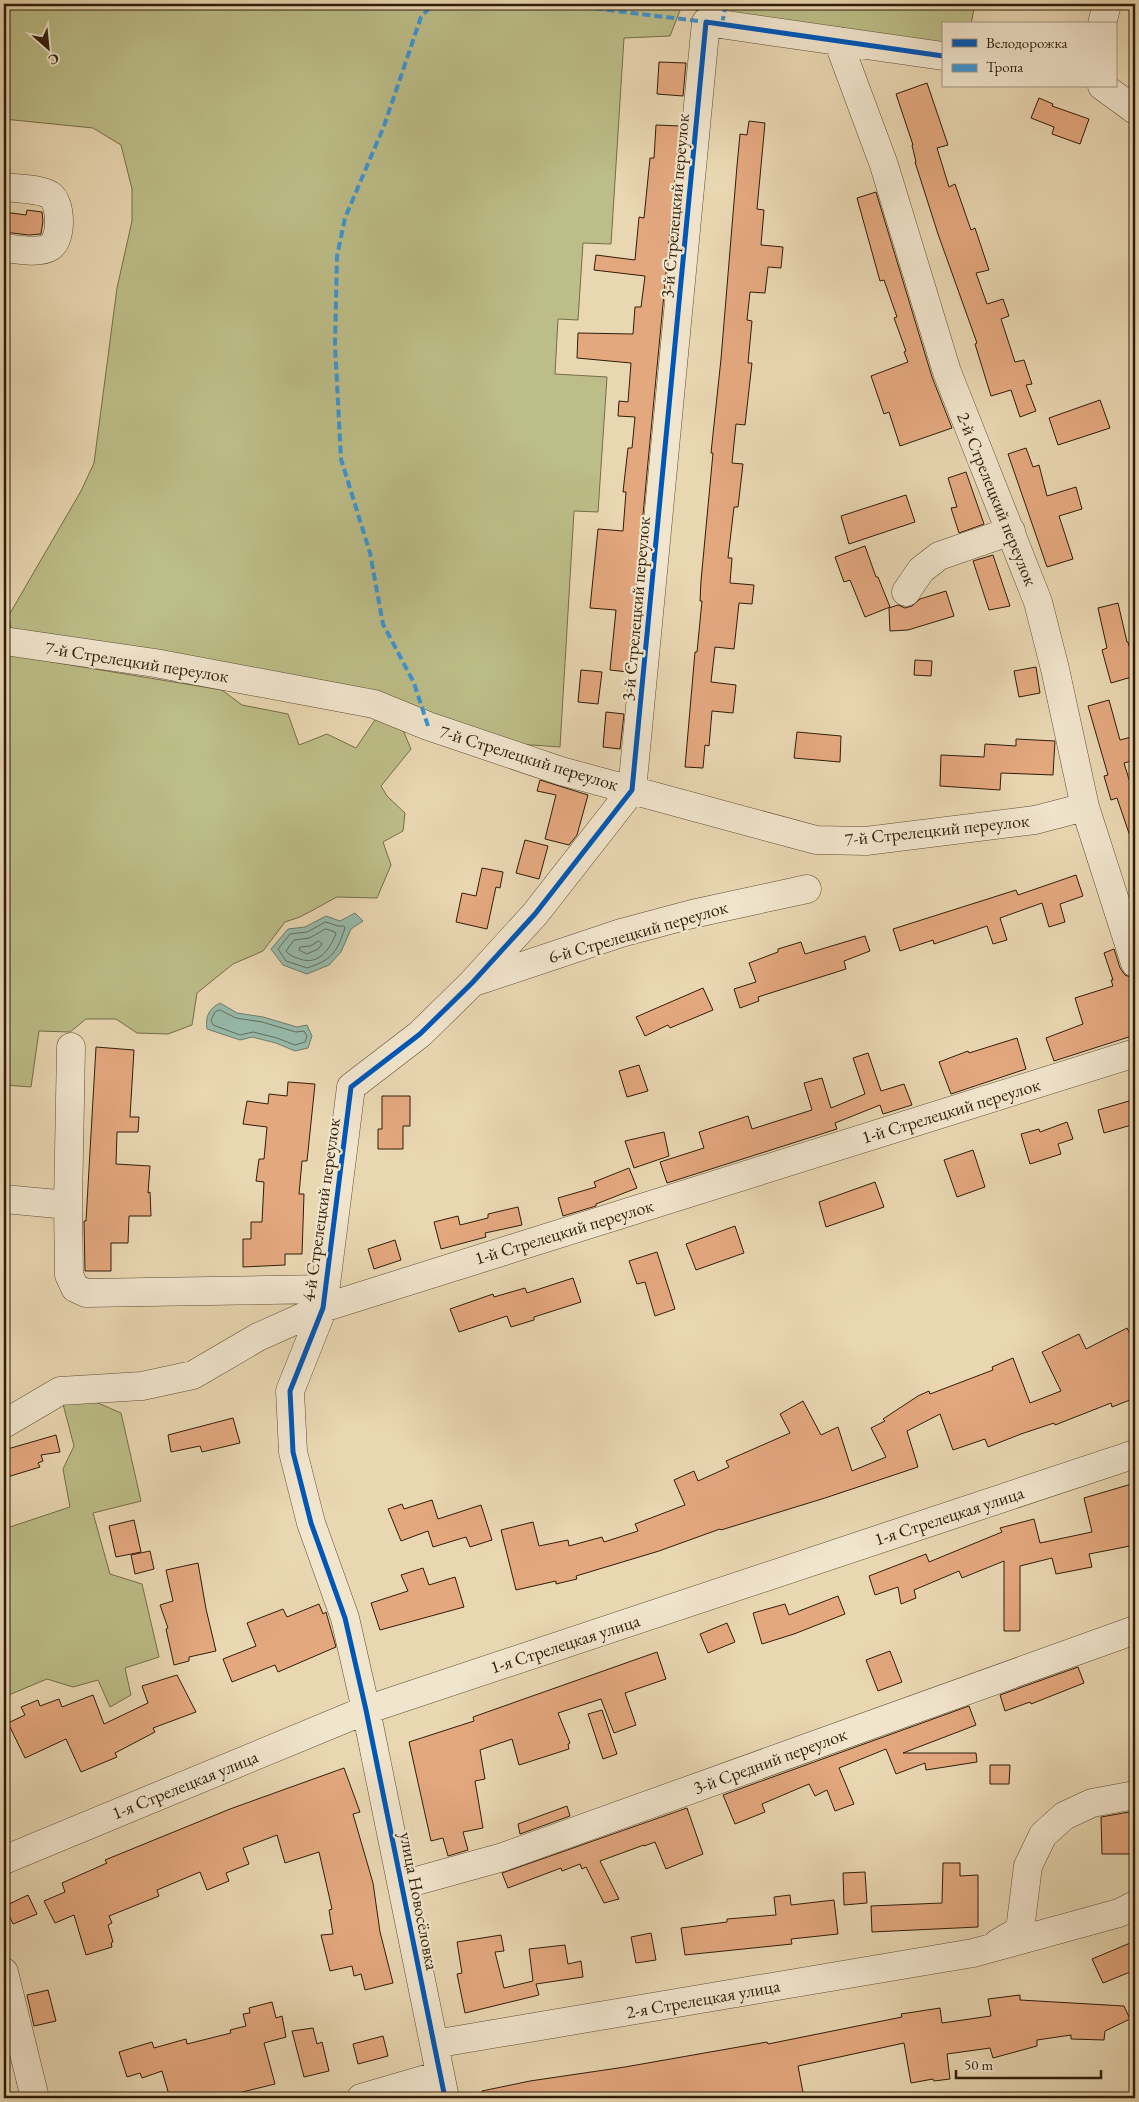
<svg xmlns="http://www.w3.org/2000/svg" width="1139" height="2102" font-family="'EB Garamond',serif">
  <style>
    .green { fill: #bcbd88; stroke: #766d48 }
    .water { fill: #97baab; stroke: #6e7b6a }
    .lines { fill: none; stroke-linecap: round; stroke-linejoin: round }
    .shore { stroke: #646c5a; stroke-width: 1 }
    .building { fill: #e4a87f; stroke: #301d09 }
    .minor-casing { stroke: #5e4c33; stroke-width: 29 }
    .minor { stroke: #f1e5cd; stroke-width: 28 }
    .quiet { stroke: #3d94d2; stroke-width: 4; stroke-dasharray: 8 4; stroke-linecap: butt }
    .cycleway-casing { stroke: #f1e5cd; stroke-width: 8 }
    .cycleway { stroke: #0057b8; stroke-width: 5 }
    .labels { text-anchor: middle; stroke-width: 4.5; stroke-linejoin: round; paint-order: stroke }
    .street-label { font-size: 18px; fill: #301d09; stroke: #f1e5cd }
  </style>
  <rect width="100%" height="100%" fill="#e9d7b2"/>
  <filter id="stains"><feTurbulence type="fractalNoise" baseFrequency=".004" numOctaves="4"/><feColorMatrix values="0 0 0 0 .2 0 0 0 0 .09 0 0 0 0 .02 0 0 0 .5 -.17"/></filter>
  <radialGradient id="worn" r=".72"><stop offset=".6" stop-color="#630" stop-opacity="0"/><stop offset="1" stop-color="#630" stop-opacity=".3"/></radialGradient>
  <path class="green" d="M 18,4 L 975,4 L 971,24 L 943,24 L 943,43 L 681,8 L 670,36 L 624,38 L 611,244 L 583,243 L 578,320 L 558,319 L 555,374 L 607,377 L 598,512 L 574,511 L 560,747 L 503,743 L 341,688 L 326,681 L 11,630 L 9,615 L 81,491 L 94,463 L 117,288 L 132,221 L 132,189 L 121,145 L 93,128 L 4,119 L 4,10 Z
    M 4,654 L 222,690 L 242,705 L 288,714 L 299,745 L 327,734 L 356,748 L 377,717 L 402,728 L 411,749 L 381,786 L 387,796 L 405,813 L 403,831 L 383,842 L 391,865 L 377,898 L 337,897 L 300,917 L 285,922 L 263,951 L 233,964 L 197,993 L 192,1025 L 168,1034 L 137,1033 L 116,1019 L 86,1019 L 70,1032 L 39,1031 L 31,1087 L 4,1085 Z
    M 91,1400 L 121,1413 L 141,1501 L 93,1513 L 110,1574 L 142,1584 L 159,1657 L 125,1668 L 131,1695 L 110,1707 L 98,1680 L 73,1687 L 47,1679 L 4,1697 L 4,1529 L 70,1507 L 63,1469 L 74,1446 L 63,1404 Z"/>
  <path class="water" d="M 355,913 L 363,921 L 351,929 L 341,952 L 329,965 L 307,974 L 283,965 L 271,949 L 288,929 L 305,927 L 326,916 L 340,921 Z
    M 220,1003 L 237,1013 L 263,1017 L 297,1027 L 307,1025 L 312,1036 L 308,1048 L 295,1051 L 276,1043 L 252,1037 L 240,1040 L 207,1029 C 205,1016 209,1009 220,1003 Z"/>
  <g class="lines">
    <path class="shore" d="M 326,922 L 338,926 L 344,926 L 345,928 C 337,952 332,960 307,968 L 286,961 L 278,949 L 290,934 L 307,932 Z
      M 326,929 L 335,932 L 336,934 C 330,949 318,966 300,959 C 294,957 290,956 286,951 L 294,940 L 309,938 Z
      M 319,941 L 322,944 L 318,949 L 307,954 L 299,950 L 300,947 L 310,946 Z
      M 220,1010 L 236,1018 L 262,1022 L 296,1032 L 304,1031 L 307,1036 L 305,1042 L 295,1045 L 277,1038 L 253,1032 L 240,1035 L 213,1025 L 211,1020 L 215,1012 Z"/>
  </g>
  <path class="building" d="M 659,62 L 686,63 L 683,96 L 657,94 Z
    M 927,83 L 948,145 L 937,148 L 949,187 L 955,184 L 971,230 L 975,228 L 989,270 L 976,273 L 987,304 L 1003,299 L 1009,316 L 1001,319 L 1015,362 L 1024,360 L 1032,384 L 1026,385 L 1036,411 L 1020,417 L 1011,390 L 991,396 L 975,344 L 977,343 L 938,234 L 915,162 L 916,162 L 912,145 L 913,145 L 896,94 Z
    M 1039,98 L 1053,104 L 1052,106 L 1089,119 L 1080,144 L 1052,134 L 1054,127 L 1031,118 Z
    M 749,121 L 765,123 L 757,209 L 764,210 L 761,245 L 783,247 L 781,268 L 768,267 L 765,293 L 750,292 L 747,320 L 752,321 L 748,363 L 752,363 L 745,425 L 736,424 L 732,463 L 743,464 L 738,507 L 734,507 L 728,558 L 732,558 L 730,583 L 754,585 L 752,604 L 739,603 L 734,649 L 715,647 L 711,682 L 736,685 L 733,713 L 712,711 L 709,746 L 705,745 L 703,768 L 685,767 L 695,652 L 697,652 L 702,601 L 700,601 L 701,581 L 713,453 L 711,453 L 721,359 L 737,166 L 740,134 L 747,135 Z
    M 656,125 L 680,126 L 628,672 L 610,670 L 616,610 L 590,608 L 598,529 L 623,531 L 626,492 L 623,492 L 628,448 L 632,448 L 635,417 L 618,416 L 619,401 L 628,402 L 631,363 L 577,358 L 578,333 L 633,334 L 635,307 L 641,307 L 645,276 L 594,270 L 596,255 L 635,260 L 639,217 L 644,218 L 650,158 L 654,158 Z
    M 876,192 L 932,377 L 952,428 L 900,446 L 889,412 L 884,414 L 871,376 L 908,362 L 904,352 L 906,351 L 894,318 L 897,317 L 884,280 L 880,281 L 857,198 Z
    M 27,210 L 42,212 L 43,221 L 41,234 L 29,235 L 4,232 L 4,212 L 26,215 Z
    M 1100,400 L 1110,428 L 1058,445 L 1049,418 Z
    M 1026,448 L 1033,467 L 1039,465 L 1047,496 L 1076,487 L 1082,509 L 1059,516 L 1073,559 L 1047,567 L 1008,454 Z
    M 966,472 L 984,524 L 959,533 L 951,508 L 957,507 L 948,478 Z
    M 906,495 L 915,522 L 849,544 L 841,516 Z
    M 865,546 L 876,577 L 878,577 L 890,607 L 865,617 L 850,580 L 844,582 L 835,557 Z
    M 993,555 L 1010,606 L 989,610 L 973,561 Z
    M 946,591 L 954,616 L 908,630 L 890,631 L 889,608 L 898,605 L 905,608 L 912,606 L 920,599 Z
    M 1118,603 L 1127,642 L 1128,642 L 1135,667 L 1135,676 L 1111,683 L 1102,650 L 1107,648 L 1098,608 Z
    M 915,660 L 932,661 L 931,676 L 914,675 Z
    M 1036,667 L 1040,693 L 1019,697 L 1014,671 Z
    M 581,670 L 602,672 L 598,704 L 578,702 Z
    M 1109,700 L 1120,740 L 1135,736 L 1135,760 L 1124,763 L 1135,799 L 1135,844 L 1133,845 L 1117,798 L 1111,800 L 1104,776 L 1108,775 L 1088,706 Z
    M 606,712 L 624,714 L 620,749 L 603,747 Z
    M 797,732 L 841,736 L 840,762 L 794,758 Z
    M 1016,739 L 1055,741 L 1053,775 L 1001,773 L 1000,790 L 940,786 L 941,755 L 984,757 L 985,744 L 1016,746 Z
    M 540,780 L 588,795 L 577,835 L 569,845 L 545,839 L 556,795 L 537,791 Z
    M 525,840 L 548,846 L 539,879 L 516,873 Z
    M 482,868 L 503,872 L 500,888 L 496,887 L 487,929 L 456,922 L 462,893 L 476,896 Z
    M 1076,875 L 1083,896 L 1060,904 L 1065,922 L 1049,927 L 1042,903 L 1000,918 L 1007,940 L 993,944 L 987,926 L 934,944 L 933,940 L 900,951 L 893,929 L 1016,890 L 1018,895 Z
    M 865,936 L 870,951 L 844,961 L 846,969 L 758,997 L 759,1001 L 740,1008 L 734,989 L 756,982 L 749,963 L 778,952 L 778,949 L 801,942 L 805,954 Z
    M 1114,949 L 1120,968 L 1125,975 L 1133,978 L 1135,985 L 1135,1035 L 1054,1061 L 1046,1038 L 1083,1024 L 1075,998 L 1113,986 L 1111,980 L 1113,980 L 1104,953 Z
    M 703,988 L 713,1010 L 670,1028 L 668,1025 L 645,1036 L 636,1017 Z
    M 1017,1038 L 1026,1069 L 951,1094 L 939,1062 L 968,1051 L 969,1053 Z
    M 96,1047 L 134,1050 L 130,1117 L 139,1117 L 138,1132 L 117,1132 L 116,1164 L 150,1166 L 148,1193 L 150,1192 L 151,1216 L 129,1216 L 128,1243 L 111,1243 L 111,1271 L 85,1271 L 84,1221 L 86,1221 Z
    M 868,1053 L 881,1091 L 904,1084 L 912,1105 L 883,1114 L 880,1105 L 835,1123 L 837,1129 L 667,1183 L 660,1162 L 704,1148 L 699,1132 L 748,1116 L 752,1129 L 812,1110 L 804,1083 L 822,1078 L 831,1108 L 865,1094 L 853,1058 Z
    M 639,1065 L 648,1091 L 627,1097 L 619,1071 Z
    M 288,1082 L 315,1084 L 307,1161 L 302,1161 L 299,1194 L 304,1194 L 302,1254 L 285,1254 L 285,1265 L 243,1267 L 243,1239 L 251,1239 L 251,1222 L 262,1222 L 264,1182 L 256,1181 L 259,1159 L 264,1159 L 267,1127 L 243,1124 L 247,1101 L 268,1104 L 269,1094 L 287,1096 Z
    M 382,1096 L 410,1096 L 410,1126 L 403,1126 L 403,1149 L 378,1149 L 378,1129 L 382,1129 Z
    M 1129,1101 L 1135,1124 L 1104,1133 L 1098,1110 Z
    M 1067,1122 L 1073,1139 L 1058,1144 L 1061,1154 L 1030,1164 L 1021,1134 L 1039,1129 L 1040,1132 Z
    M 664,1132 L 669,1156 L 634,1168 L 625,1141 Z
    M 973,1150 L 985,1187 L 957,1197 L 944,1160 Z
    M 629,1168 L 637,1188 L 596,1204 L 596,1206 L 563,1216 L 558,1198 L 596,1187 L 594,1182 Z
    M 875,1182 L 884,1207 L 826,1227 L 819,1202 Z
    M 518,1207 L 522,1225 L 485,1233 L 486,1237 L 441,1249 L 434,1222 L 458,1216 L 460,1225 L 488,1218 L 488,1214 Z
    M 735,1226 L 744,1253 L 696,1270 L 686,1244 Z
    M 395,1240 L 401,1260 L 374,1269 L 368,1249 Z
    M 657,1252 L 675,1309 L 655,1316 L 645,1282 L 637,1284 L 629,1261 Z
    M 573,1278 L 581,1302 L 534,1317 L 534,1320 L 511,1327 L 507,1316 L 459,1332 L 450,1309 L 493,1294 L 494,1297 L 525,1288 L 527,1293 Z
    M 1127,1328 L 1135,1344 L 1135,1398 L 1112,1407 L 1111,1403 L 1055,1425 L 1054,1423 L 1021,1434 L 988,1447 L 985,1439 L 953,1450 L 940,1414 L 907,1431 L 918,1467 L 825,1498 L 721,1530 L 720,1529 L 659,1551 L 576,1576 L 577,1579 L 556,1584 L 556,1581 L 516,1590 L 501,1530 L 533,1522 L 539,1546 L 568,1540 L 569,1546 L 602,1537 L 604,1542 L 638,1531 L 635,1524 L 685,1505 L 674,1480 L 694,1471 L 698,1481 L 729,1467 L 726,1461 L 790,1433 L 780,1414 L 803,1401 L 821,1435 L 838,1427 L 852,1471 L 886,1457 L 871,1428 L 885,1421 L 883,1419 L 918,1396 L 929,1391 L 930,1394 L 993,1370 L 992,1367 L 1013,1358 L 1030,1403 L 1061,1391 L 1042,1352 L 1079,1334 L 1086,1349 Z
    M 233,1418 L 240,1443 L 202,1452 L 200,1446 L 171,1452 L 168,1435 Z
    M 56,1435 L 60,1452 L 41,1455 L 43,1461 L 38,1463 L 40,1467 L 4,1478 L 4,1450 Z
    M 1135,1483 L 1135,1512 L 1130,1513 L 1135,1545 L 1089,1554 L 1092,1567 L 1056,1574 L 1052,1558 L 1020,1566 L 1020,1631 L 1004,1631 L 1004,1561 L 962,1578 L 959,1571 L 914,1590 L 916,1598 L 901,1604 L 898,1587 L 875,1595 L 869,1576 L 926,1554 L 929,1562 L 1002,1532 L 1000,1528 L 1034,1519 L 1040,1543 L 1092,1532 L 1084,1498 Z
    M 432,1500 L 438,1519 L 481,1505 L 492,1540 L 470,1547 L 466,1537 L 433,1547 L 428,1531 L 401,1541 L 388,1509 L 402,1504 L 404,1509 Z
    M 134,1520 L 141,1552 L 116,1557 L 109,1526 Z
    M 150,1551 L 154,1569 L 135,1574 L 131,1555 Z
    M 198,1563 L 206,1609 L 216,1651 L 189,1657 L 189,1661 L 174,1665 L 166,1629 L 168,1628 L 160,1605 L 173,1601 L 166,1570 Z
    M 423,1568 L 429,1585 L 455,1577 L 464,1607 L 380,1630 L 371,1603 L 408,1591 L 401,1575 Z
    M 838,1596 L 845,1614 L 794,1634 L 762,1644 L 753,1613 L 785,1604 L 789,1615 Z
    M 319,1604 L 323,1614 L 326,1612 L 336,1647 L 278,1672 L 275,1665 L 232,1682 L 223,1659 L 256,1646 L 247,1623 L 283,1609 L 287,1617 Z
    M 727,1623 L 735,1642 L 708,1653 L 700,1634 Z
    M 890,1651 L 902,1682 L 878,1691 L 866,1660 Z
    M 657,1652 L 666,1679 L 625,1693 L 636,1725 L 614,1733 L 601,1699 L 558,1713 L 570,1743 L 568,1744 L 569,1749 L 519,1765 L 512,1739 L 480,1750 L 485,1779 L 475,1781 L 483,1828 L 463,1832 L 468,1850 L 448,1856 L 443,1838 L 431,1841 L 409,1742 L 474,1721 L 473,1717 Z
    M 1078,1667 L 1084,1683 L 1031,1704 L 1030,1702 L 1005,1711 L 1000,1695 Z
    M 177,1675 L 196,1712 L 153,1728 L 155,1732 L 115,1753 L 117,1757 L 81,1772 L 66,1739 L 25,1758 L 8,1723 L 25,1715 L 21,1707 L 38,1700 L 40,1706 L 59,1699 L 62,1707 L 93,1695 L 104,1724 L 148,1703 L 142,1686 Z
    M 969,1706 L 976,1725 L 903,1753 L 976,1753 L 977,1762 L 926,1770 L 925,1763 L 896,1774 L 886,1749 L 839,1768 L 854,1804 L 835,1811 L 827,1790 L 815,1796 L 809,1784 L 762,1804 L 765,1812 L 735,1824 L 723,1795 Z
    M 602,1710 L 617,1754 L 603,1759 L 588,1714 Z
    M 990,1765 L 1010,1765 L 1009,1784 L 990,1784 Z
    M 344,1768 L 360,1812 L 353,1814 L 373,1883 L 380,1932 L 393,1983 L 365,1990 L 361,1974 L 354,1976 L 352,1966 L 330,1971 L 321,1935 L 333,1934 L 329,1910 L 332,1909 L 319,1852 L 285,1863 L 277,1835 L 243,1848 L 249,1864 L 226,1873 L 229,1881 L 207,1890 L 200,1872 L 157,1890 L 159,1896 L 109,1916 L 112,1923 L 108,1925 L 113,1942 L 111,1943 L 112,1947 L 86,1955 L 74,1915 L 55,1923 L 44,1901 L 65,1892 L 62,1883 L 107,1863 L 105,1860 L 230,1809 Z
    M 567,1806 L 570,1816 L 520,1834 L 518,1824 Z
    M 687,1808 L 703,1854 L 666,1869 L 655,1842 L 644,1846 L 644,1845 L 600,1861 L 619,1899 L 604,1903 L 586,1867 L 582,1869 L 580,1864 L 562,1871 L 561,1868 L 508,1888 L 502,1873 Z
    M 1135,1811 L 1135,1854 L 1102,1854 L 1101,1817 Z
    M 943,1863 L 960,1863 L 960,1876 L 978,1875 L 978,1927 L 872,1932 L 871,1906 L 942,1903 Z
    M 865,1872 L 867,1903 L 844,1905 L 843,1873 Z
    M 28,1895 L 37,1914 L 13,1924 L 5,1906 Z
    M 790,1895 L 791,1905 L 834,1900 L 838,1934 L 791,1939 L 792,1944 L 685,1955 L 681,1928 L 727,1922 L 727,1919 L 776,1915 L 774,1897 Z
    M 651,1933 L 656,1960 L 636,1963 L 631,1937 Z
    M 501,1935 L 504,1951 L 495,1952 L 504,1988 L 533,1981 L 529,1949 L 565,1945 L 568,1964 L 581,1961 L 583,1977 L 536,1984 L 539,1995 L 465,2013 L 457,1974 L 462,1973 L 457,1942 Z
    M 1135,1941 L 1135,1970 L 1103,1983 L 1092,1959 Z
    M 48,1990 L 56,2021 L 34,2026 L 27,1995 Z
    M 1020,1995 L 1020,2000 L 1124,2006 L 1130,2019 L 1105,2031 L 1104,2040 L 1071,2039 L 1071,2035 L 1037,2040 L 1037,2046 L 993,2058 L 990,2048 L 947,2054 L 950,2079 L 934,2081 L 933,2079 L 911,2083 L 904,2043 L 798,2066 L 804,2098 L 751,2098 L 750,2094 L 722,2098 L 483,2098 L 482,2091 L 530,2081 L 625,2067 L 767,2042 L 768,2044 L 902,2017 L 901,2014 L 940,2008 L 942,2023 L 991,2016 L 988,1999 Z
    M 272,2002 L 276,2018 L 282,2016 L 286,2037 L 264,2043 L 275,2084 L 218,2098 L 170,2098 L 162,2071 L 142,2078 L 140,2073 L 127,2077 L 119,2052 L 152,2042 L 154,2048 L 186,2039 L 187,2044 L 231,2033 L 230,2030 L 246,2026 L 243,2014 L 250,2013 L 249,2008 Z
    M 313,2028 L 317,2044 L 322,2042 L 329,2071 L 304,2077 L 292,2031 Z
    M 383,2036 L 388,2056 L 358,2064 L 353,2044 Z"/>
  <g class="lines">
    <g class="minor-casing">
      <path id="minor" d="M 1102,24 L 1107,4
        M 838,41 L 884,165 L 947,372 L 1038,602 L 1055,669 L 1085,807 L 1135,963
        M 1102,86 L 1135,110
        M 4,187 C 18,189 38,188 50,195 C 62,203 62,240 50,247 C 39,254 17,249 4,248
        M 906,592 L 921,570 L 939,556 L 1011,531
        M 4,641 L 155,663 L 374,704 L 428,726 L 561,771 L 816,840 L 866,841 L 1035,820 L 1085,807
        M 474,982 L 621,933 L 692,914 L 807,889
        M 4,1199 L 68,1205 L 71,1047
        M 68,1205 L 69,1275 L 75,1288 L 86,1293 L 325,1289
        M 4,1424 L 60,1391 L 142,1386 L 193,1375 L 258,1337 L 323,1308 L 1135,1053
        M 4,1860 L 366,1710 L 1135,1454
        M 402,1885 L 503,1857 L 1135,1630
        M 998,1943 L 1020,1930 L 1028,1866 L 1043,1835 L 1064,1816 L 1092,1803 L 1135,1795
        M 4,1972 L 35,2098
        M 434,2044 L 973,1953 L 1119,1913 L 1135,1905
        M 361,2098 L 440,2075
        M 445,2098 L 366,1710 L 345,1618 L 311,1523 L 293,1452 L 290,1391 L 323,1308 L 351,1087 L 420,1034 L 472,983 L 535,914 L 632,790 L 706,22 L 943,56"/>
    </g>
    <use href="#minor" class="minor"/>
    <path class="quiet" d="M 559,4 L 706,22
      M 722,24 L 726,4
      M 428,726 L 414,683 L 383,624 L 370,553 L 341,459 L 335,345 L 337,256 L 345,218 L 384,126 L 421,17 L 433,4"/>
    <g class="cycleway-casing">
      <path id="cycleway" d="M 445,2098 L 366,1710 L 345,1618 L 311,1523 L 293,1452 L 290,1391 L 323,1308 L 351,1087 L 420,1034 L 472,983 L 535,914 L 632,790 L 706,22 L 943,56"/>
    </g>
    <use href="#cycleway" class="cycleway"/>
  </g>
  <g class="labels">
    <g class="street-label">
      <text transform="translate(675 206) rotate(-85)" y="6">3-й Стрелецкий переулок</text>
      <text transform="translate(997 499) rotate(68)" y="6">2-й Стрелецкий переулок</text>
      <text transform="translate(636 609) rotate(-85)" y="6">3-й Стрелецкий переулок</text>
      <text transform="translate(137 662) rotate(9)" y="6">7-й Стрелецкий переулок</text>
      <text transform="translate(529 758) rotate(17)" y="6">7-й Стрелецкий переулок</text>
      <text transform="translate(937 830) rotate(-6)" y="6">7-й Стрелецкий переулок</text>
      <text transform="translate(638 932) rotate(-16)" y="6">6-й Стрелецкий переулок</text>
      <text transform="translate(951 1111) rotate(-17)" y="6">1-й Стрелецкий переулок</text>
      <text transform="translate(321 1210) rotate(-82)" y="6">4-й Стрелецкий переулок</text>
      <text transform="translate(564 1232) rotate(-17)" y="6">1-й Стрелецкий переулок</text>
      <text transform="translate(949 1516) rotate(-18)" y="6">1-я Стрелецкая улица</text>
      <text transform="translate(565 1644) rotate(-18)" y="6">1-я Стрелецкая улица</text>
      <text transform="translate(770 1761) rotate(-20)" y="6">3-й Средний переулок</text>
      <text transform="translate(185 1785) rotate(-22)" y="6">1-я Стрелецкая улица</text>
      <text transform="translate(419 1901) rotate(79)" y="6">улица Новосёловка</text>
      <text transform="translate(703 1999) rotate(-10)" y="6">2-я Стрелецкая улица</text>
    </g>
  </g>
  <rect width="1139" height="2102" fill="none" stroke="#e9d7b2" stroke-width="20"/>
  <rect x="5" y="5" width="1129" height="2092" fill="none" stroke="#301d09" stroke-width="2.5"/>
  <rect x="10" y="10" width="1119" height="2082" fill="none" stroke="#301d09"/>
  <rect x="942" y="22" width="175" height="65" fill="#f1e5cd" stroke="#a4957f"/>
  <rect x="952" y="39" width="25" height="8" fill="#0057b8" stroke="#a4957f"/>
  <text x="986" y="48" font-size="15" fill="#301d09">Велодорожка</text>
  <rect x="952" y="64" width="25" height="8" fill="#3d94d2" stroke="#a4957f"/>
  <text x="986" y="72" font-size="15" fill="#301d09">Тропа</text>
  <g transform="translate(48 48) rotate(153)" stroke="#f1e5cd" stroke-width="4" paint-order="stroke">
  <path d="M0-4L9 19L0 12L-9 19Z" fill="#301d09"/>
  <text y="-8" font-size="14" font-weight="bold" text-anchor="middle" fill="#301d09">С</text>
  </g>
  <path d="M956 2070v8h145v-8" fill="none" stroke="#301d09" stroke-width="2.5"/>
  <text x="964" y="2070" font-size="15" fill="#301d09" stroke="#f1e5cd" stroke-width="4" paint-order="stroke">50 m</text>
  <rect width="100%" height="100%" filter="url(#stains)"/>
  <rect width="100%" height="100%" fill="url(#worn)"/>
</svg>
